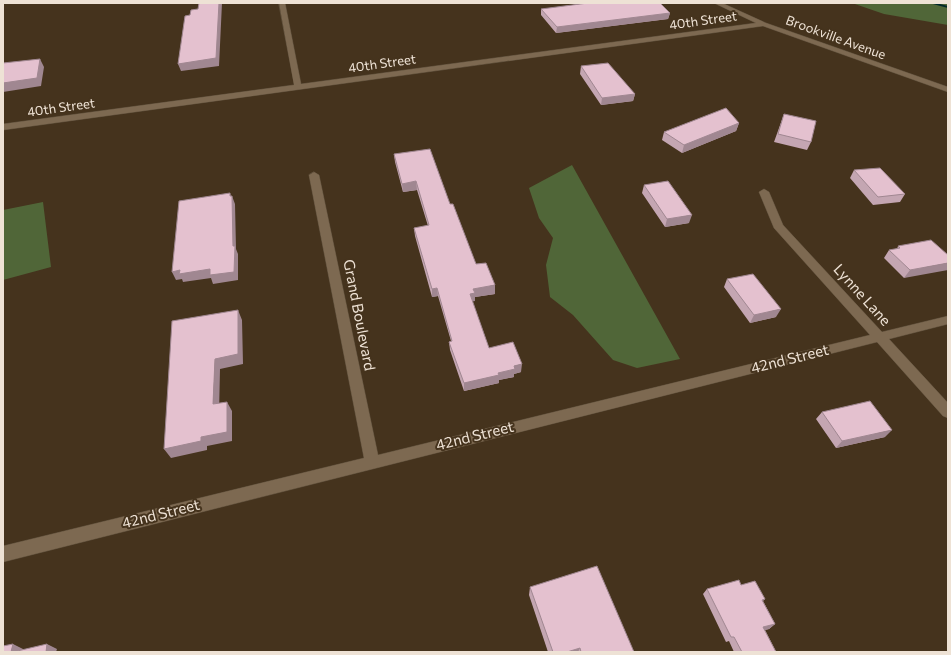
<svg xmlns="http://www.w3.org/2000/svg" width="951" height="655" font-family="Commissioner,sans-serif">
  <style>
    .forest { fill: #506638 }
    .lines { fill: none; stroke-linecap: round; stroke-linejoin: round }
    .stream { fill: #002829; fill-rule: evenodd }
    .street-casing { stroke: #5e4f3b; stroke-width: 1 }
    .street { fill: #7d6951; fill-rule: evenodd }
    .wall { fill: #c4a6b2 }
    .shaded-wall { fill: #a08791 }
    .building { fill: #e4c1cf; stroke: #a08791 }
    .labels { text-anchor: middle; stroke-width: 4; stroke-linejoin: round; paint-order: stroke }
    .far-street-label { font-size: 13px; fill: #eee2d5; stroke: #45331d }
    .street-label { font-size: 15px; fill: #eee2d5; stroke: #45331d }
  </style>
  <rect width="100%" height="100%" fill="#45331d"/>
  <path class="forest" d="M 852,3 L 948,3 L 948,25 L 884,14 Z
    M 572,165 L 680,359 L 637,368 L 613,360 L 573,315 L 550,297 L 546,265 L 553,238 L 539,218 L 529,188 Z
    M 43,202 L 51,267 L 3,280 L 3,210 Z"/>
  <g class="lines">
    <path class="stream" d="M 929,3 L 936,3 L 948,6 L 948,8 Z"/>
    <g class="street-casing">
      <path id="street" d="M 279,3 L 285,3 L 301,84 L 756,23 L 714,3 L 722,3 L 766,23 L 948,87 L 948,92 L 763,26 L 3,130 L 3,124 L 294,85 Z
        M 314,172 L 319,175 L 378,455 L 870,335 L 774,228 L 759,192 L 764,189 L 769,192 L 783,225 L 882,332 L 948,316 L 948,324 L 889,339 L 948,403 L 948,418 L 943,416 L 877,342 L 3,562 L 3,546 L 364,458 L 309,175 Z"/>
    </g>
    <use href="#street" class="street"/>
  </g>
  <path class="wall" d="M 541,9 L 670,13 L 668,19 L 556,33 L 541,15 Z
    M 581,66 L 635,94 L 633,101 L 601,105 L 580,74 Z
    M 784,114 L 811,142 L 807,150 L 774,142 Z
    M 739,123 L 736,131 L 682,153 L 662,140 L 664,132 Z
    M 394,154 L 450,204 L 476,264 L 495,294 L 475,297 L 475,301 L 472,301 L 489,348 L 521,372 L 514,374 L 514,377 L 499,380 L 499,383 L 464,391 L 450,350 L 449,342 L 451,341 L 438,296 L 432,297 L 415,236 L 414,228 L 428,226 L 417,190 L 403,192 L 395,162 Z
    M 854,170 L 905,194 L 900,202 L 873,205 L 850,178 Z
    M 644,185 L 689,223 L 665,227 L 642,193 Z
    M 898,246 L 948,255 L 904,278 L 884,258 L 889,250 L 897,249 Z
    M 727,279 L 776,317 L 750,323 L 724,287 Z
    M 822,412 L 885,437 L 836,448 L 816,419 Z
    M 741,585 L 765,599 L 763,601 L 775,624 L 769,629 L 765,630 L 776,652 L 734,652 L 729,641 L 726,642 L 703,594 L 707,589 Z
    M 530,587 L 634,652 L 548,652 L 529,595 Z"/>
  <path class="shaded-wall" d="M 219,3 L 222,3 L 219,66 L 181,71 L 178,64 Z
    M 670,13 L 668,19 L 556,33 L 557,27 Z
    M 40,59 L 44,67 L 41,86 L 3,92 L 3,83 Z
    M 635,94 L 633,101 L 601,105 L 602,98 Z
    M 739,123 L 736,131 L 682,153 L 684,145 Z
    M 416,181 L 417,190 L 403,192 L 402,184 Z
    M 230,193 L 232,200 L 232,196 L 235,204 L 236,249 L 238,254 L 238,280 L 213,284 L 211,278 L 183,282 L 182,279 L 176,280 L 172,272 L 233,246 Z
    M 692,215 L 689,223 L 665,227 L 667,219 Z
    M 948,263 L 948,270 L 904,278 L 910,270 Z
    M 495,285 L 495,294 L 475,297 L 475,301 L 470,302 L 470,294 L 473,289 Z
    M 437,288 L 438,296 L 432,297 L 432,289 Z
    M 781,309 L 776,317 L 750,323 L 754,315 Z
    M 238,310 L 242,320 L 243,364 L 220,369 L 219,414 L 213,404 L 215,359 Z
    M 522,364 L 521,372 L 514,374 L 514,377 L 499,380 L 499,383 L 464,391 L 464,383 L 498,373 L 514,366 Z
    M 227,402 L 232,411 L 232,441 L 207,446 L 207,450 L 171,458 L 164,449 L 201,437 Z
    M 892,430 L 885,437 L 836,448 L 842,441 Z
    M 775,624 L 769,629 L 757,632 L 763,627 Z
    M 13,644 L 23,649 L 23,652 L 11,652 Z
    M 47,644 L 57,649 L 56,652 L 46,652 Z
    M 580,648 L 578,652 L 567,652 Z"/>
  <path class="building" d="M 199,3 L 219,3 L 216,58 L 178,64 L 185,16 L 190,15 L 191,10 L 198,9 Z
    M 588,3 L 660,3 L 670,13 L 557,27 L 541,9 Z
    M 40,59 L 37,78 L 3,83 L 3,63 Z
    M 608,63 L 635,94 L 602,98 L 581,66 Z
    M 726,108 L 739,123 L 684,145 L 664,132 Z
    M 784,114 L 816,121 L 811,142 L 778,134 Z
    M 430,149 L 450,204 L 453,204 L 476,264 L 486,263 L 495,285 L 473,289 L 475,293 L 470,294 L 489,348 L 513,342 L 522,364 L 514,366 L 515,369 L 498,373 L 499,375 L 464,383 L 449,342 L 452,341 L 437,288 L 432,289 L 414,228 L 429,225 L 416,181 L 402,184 L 394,154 Z
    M 880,168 L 905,194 L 878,197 L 854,170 Z
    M 668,181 L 692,215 L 667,219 L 644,185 Z
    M 230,193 L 230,196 L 232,196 L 233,246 L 235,246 L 234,272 L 210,275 L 210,269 L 179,274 L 180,270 L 172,272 L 179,201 Z
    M 931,240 L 948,255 L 948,263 L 910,270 L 889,250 L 900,248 L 898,246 Z
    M 753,274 L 781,309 L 754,315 L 727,279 Z
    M 238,310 L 238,354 L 215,359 L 213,404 L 227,402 L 227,432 L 201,437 L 201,441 L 164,449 L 172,321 Z
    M 870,401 L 892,430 L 842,441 L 822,412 Z
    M 597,566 L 634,652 L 581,652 L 580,648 L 567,652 L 553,652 L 530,587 Z
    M 739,580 L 741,585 L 755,581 L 765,599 L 762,600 L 775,624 L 763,627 L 776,652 L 742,652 L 734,637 L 731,637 L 707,589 Z
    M 13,644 L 11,652 L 3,652 L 3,646 Z
    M 47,644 L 46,652 L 13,652 Z"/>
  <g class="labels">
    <g class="far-street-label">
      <text transform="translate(703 20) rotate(-8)" y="5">40th Street</text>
      <text transform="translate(836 37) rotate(20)" y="5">Brookville Avenue</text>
      <text transform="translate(382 63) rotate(-8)" y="5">40th Street</text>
      <text transform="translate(61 107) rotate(-8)" y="5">40th Street</text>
    </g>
    <g class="street-label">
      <text transform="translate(862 295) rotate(48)" y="5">Lynne Lane</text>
      <text transform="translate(359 315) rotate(79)" y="5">Grand Boulevard</text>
      <text transform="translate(790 359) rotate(-14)" y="5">42nd Street</text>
      <text transform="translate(475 436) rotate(-14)" y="5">42nd Street</text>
      <text transform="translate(161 514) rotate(-14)" y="5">42nd Street</text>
    </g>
  </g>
  <rect width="951" height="655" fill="none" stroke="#eee2d5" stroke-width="8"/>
</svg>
